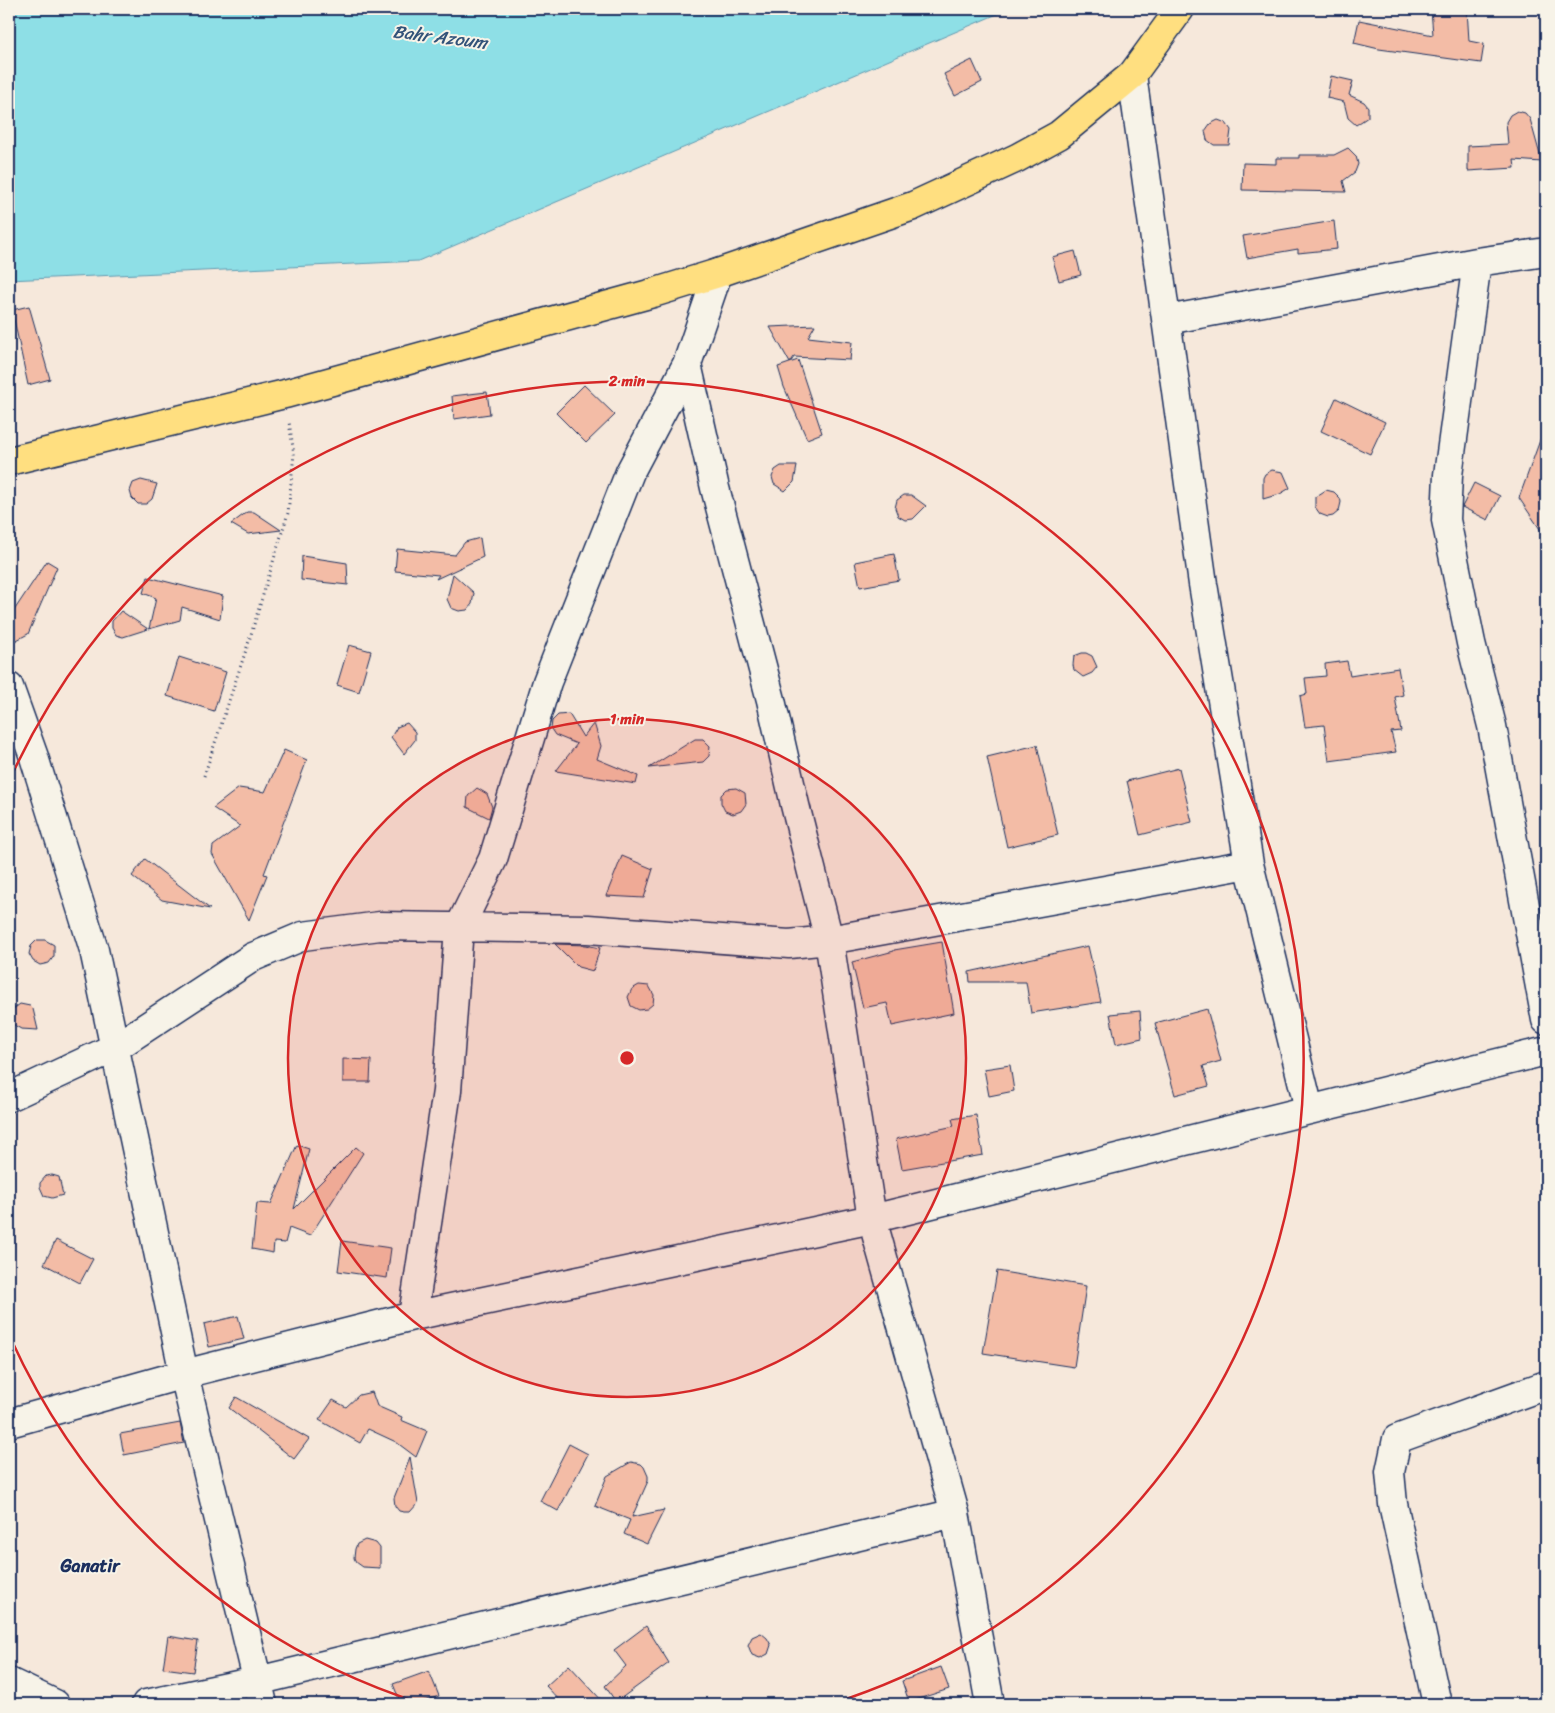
<svg xmlns="http://www.w3.org/2000/svg" width="1555" height="1713" font-family="Sriracha,sans-serif">
  <style>
    .water { fill: #8edfe6; stroke: #6099b0 }
    .building { fill: #f3bca6; stroke: #1b2f5e }
    .lines { fill: none; stroke-linecap: round; stroke-linejoin: round }
    .minor-casing { stroke: #1b2f5e; stroke-width: 31 }
    .major-casing { stroke: #1b2f5e; stroke-width: 31 }
    .path { stroke: #1b2f5e; stroke-width: 3; stroke-dasharray: 1 4; stroke-linecap: butt }
    .minor { stroke: #f7f3e8; stroke-width: 28 }
    .major { stroke: #ffdf80; stroke-width: 28 }
    .ring { fill: none; stroke: #d62828; stroke-width: 2.5 }
    .labels { text-anchor: middle; stroke-width: 4; stroke-linejoin: round; paint-order: stroke }
    .water-label { font-size: 18px; font-style: italic; fill: #325279; stroke: #f7f3e8 }
    .neighbourhood-label { font-size: 18px; font-weight: bold; fill: #1b2f5e; stroke: #f7f3e8 }
    .centre { fill: #d62828; stroke: #f7f3e8; stroke-width: 2.5 }
    .ring-label { font-size: 15px; text-anchor: middle; font-weight: bold; fill: #d62828; stroke: #f7f3e8; stroke-width: 4; stroke-linejoin: round; paint-order: stroke }
  </style>
  <rect width="100%" height="100%" fill="#f6e8db"/>
  <filter id="ink" filterUnits="userSpaceOnUse"><feTurbulence type="fractalNoise" baseFrequency=".02" numOctaves="2"/><feDisplacementMap in="SourceGraphic" scale="10" xChannelSelector="R" yChannelSelector="G"/><feConvolveMatrix kernelMatrix="1 2 1 2 8 2 1 2 1" color-interpolation-filters="sRGB"/></filter>
  <g filter="url(#ink)">
    <path class="water" d="M 9,9 L 1009,9 L 418,261 L 9,280 Z"/>
    <path class="building" d="M 1431,9 L 1467,9 L 1469,41 L 1484,44 L 1481,63 L 1379,49 L 1354,43 L 1359,20 L 1433,35 Z
      M 972,60 L 982,82 L 955,96 L 944,74 Z
      M 1331,76 L 1353,81 L 1349,95 L 1364,102 L 1368,107 L 1368,117 L 1356,125 L 1348,118 L 1344,102 L 1327,98 Z
      M 1517,111 L 1525,113 L 1530,119 L 1542,162 L 1514,160 L 1515,168 L 1468,171 L 1468,146 L 1508,144 L 1506,122 L 1510,115 Z
      M 1218,120 L 1226,123 L 1231,130 L 1229,145 L 1214,145 L 1207,140 L 1205,131 L 1210,124 Z
      M 1348,148 L 1356,156 L 1358,164 L 1355,172 L 1343,181 L 1346,192 L 1242,190 L 1243,163 L 1276,164 L 1276,158 L 1299,158 L 1299,155 L 1334,155 Z
      M 1334,221 L 1337,249 L 1298,253 L 1298,249 L 1247,258 L 1243,236 Z
      M 1075,251 L 1081,275 L 1059,281 L 1052,257 Z
      M 29,306 L 50,379 L 28,385 L 12,310 Z
      M 815,325 L 808,337 L 852,342 L 850,360 L 794,357 L 790,363 L 770,327 Z
      M 798,360 L 822,433 L 807,439 L 784,387 L 778,367 Z
      M 584,385 L 615,415 L 586,443 L 556,413 Z
      M 487,392 L 490,414 L 454,419 L 452,396 Z
      M 1336,398 L 1385,422 L 1370,454 L 1321,431 Z
      M 1543,432 L 1546,432 L 1546,538 L 1519,498 Z
      M 781,466 L 797,466 L 794,482 L 785,491 L 774,484 L 772,477 L 775,470 Z
      M 1272,470 L 1283,472 L 1290,488 L 1280,494 L 1263,499 L 1263,478 L 1265,474 Z
      M 141,480 L 157,484 L 152,499 L 146,504 L 138,504 L 132,498 L 130,491 L 133,483 Z
      M 1474,483 L 1500,496 L 1488,520 L 1462,507 Z
      M 1326,490 L 1334,492 L 1340,498 L 1341,502 L 1339,511 L 1333,516 L 1328,517 L 1320,514 L 1315,507 L 1315,497 Z
      M 904,495 L 911,495 L 926,506 L 913,519 L 905,520 L 898,516 L 895,508 L 897,500 Z
      M 247,512 L 254,512 L 281,530 L 248,534 L 231,524 Z
      M 480,538 L 483,557 L 436,579 L 439,575 L 395,571 L 397,549 L 455,555 L 465,542 Z
      M 894,554 L 899,580 L 860,587 L 855,562 Z
      M 302,556 L 347,563 L 348,585 L 301,580 Z
      M 47,561 L 57,567 L 28,634 L 9,644 L 9,618 Z
      M 453,574 L 474,593 L 472,604 L 467,610 L 459,611 L 451,608 L 447,599 Z
      M 148,577 L 223,596 L 220,619 L 182,607 L 180,620 L 149,629 L 156,598 L 143,593 Z
      M 121,611 L 148,629 L 123,637 L 116,635 L 112,628 L 112,621 Z
      M 349,645 L 371,651 L 359,692 L 337,685 Z
      M 1082,653 L 1086,653 L 1092,656 L 1097,667 L 1092,673 L 1083,677 L 1074,670 L 1073,665 L 1074,656 Z
      M 179,657 L 226,672 L 214,711 L 167,696 Z
      M 1347,661 L 1350,676 L 1398,668 L 1403,695 L 1395,697 L 1401,731 L 1391,732 L 1396,752 L 1329,761 L 1324,725 L 1305,727 L 1300,696 L 1307,694 L 1305,678 L 1326,676 L 1325,664 Z
      M 569,714 L 583,737 L 594,723 L 601,746 L 597,759 L 638,776 L 636,784 L 556,771 L 577,744 L 555,735 L 551,729 L 552,721 L 558,715 Z
      M 407,723 L 415,732 L 415,740 L 404,754 L 391,737 L 397,727 Z
      M 695,739 L 703,739 L 710,746 L 709,756 L 703,762 L 649,768 Z
      M 1037,745 L 1058,835 L 1007,847 L 987,757 Z
      M 284,750 L 307,760 L 264,874 L 267,875 L 249,920 L 212,854 L 213,846 L 240,826 L 213,808 L 239,788 L 265,792 Z
      M 1179,768 L 1192,822 L 1140,835 L 1127,781 Z
      M 477,788 L 487,794 L 492,807 L 489,818 L 467,807 L 468,796 Z
      M 736,788 L 745,793 L 746,804 L 741,811 L 733,814 L 725,811 L 721,803 L 721,795 L 727,789 Z
      M 622,856 L 653,869 L 644,898 L 606,896 Z
      M 145,859 L 210,909 L 162,900 L 132,876 Z
      M 37,940 L 45,940 L 54,945 L 54,956 L 49,963 L 40,965 L 33,961 L 29,954 L 31,946 Z
      M 942,942 L 954,1013 L 892,1026 L 887,1003 L 863,1008 L 852,962 L 894,951 L 894,950 Z
      M 555,944 L 586,945 L 600,948 L 593,971 L 578,967 Z
      M 1088,946 L 1101,1002 L 1031,1013 L 1026,982 L 970,982 L 969,972 Z
      M 639,985 L 649,986 L 654,995 L 653,1004 L 647,1009 L 639,1010 L 631,1006 L 628,997 L 632,989 Z
      M 20,1004 L 30,1006 L 33,1009 L 38,1030 L 21,1029 L 14,1025 L 10,1020 L 11,1014 L 12,1010 Z
      M 1207,1009 L 1221,1061 L 1203,1066 L 1209,1086 L 1175,1095 L 1155,1023 Z
      M 1140,1011 L 1142,1038 L 1116,1044 L 1110,1014 Z
      M 343,1059 L 371,1060 L 370,1082 L 343,1082 Z
      M 1010,1065 L 1014,1091 L 989,1096 L 984,1069 Z
      M 976,1115 L 983,1155 L 902,1169 L 896,1139 L 954,1126 L 952,1119 Z
      M 297,1145 L 309,1149 L 294,1209 L 356,1147 L 363,1153 L 310,1236 L 289,1228 L 285,1243 L 274,1242 L 273,1253 L 252,1249 L 257,1203 L 271,1204 Z
      M 52,1175 L 59,1177 L 63,1195 L 52,1198 L 44,1196 L 40,1187 L 40,1183 L 46,1176 Z
      M 56,1240 L 93,1259 L 80,1283 L 44,1264 Z
      M 342,1241 L 391,1248 L 387,1278 L 338,1271 Z
      M 997,1271 L 1086,1286 L 1074,1367 L 983,1353 Z
      M 238,1316 L 244,1339 L 209,1347 L 204,1324 Z
      M 372,1392 L 377,1406 L 402,1417 L 401,1420 L 427,1431 L 416,1457 L 396,1442 L 368,1429 L 360,1443 L 319,1420 L 333,1400 L 346,1407 L 359,1395 Z
      M 236,1397 L 309,1439 L 294,1459 L 229,1408 Z
      M 180,1423 L 184,1443 L 124,1455 L 120,1434 Z
      M 569,1444 L 588,1454 L 558,1511 L 540,1501 Z
      M 410,1457 L 418,1503 L 410,1512 L 404,1512 L 399,1511 L 395,1506 L 394,1498 Z
      M 631,1462 L 641,1464 L 644,1467 L 648,1476 L 648,1481 L 632,1517 L 664,1510 L 647,1544 L 624,1534 L 630,1520 L 595,1506 L 607,1476 Z
      M 365,1540 L 376,1543 L 380,1548 L 380,1568 L 363,1567 L 356,1562 L 354,1558 L 355,1549 L 357,1544 Z
      M 646,1626 L 669,1663 L 616,1702 L 605,1686 L 626,1666 L 614,1650 Z
      M 761,1633 L 767,1638 L 771,1645 L 768,1654 L 760,1658 L 752,1655 L 748,1645 L 752,1637 Z
      M 168,1636 L 198,1641 L 193,1672 L 163,1668 Z
      M 569,1665 L 605,1704 L 563,1704 L 546,1686 Z
      M 941,1667 L 949,1689 L 909,1702 L 902,1681 Z
      M 429,1671 L 439,1696 L 415,1704 L 401,1704 L 393,1684 Z"/>
    <g class="lines">
      <g class="minor-casing">
        <path id="minor" d="M 1132,75 L 1203,584 L 1249,864 L 1309,1109
          M 1477,262 L 1448,475 L 1446,520 L 1471,643 L 1492,726 L 1546,1020
          M 1167,320 L 1477,262 L 1546,252
          M 687,364 L 715,488 L 771,700 L 795,805 L 829,940 L 872,1219 L 955,1513 L 990,1704
          M 9,687 L 34,757 L 94,950 L 184,1374 L 263,1704
          M 9,1097 L 116,1047 L 253,957 L 303,936 L 380,926 L 588,929 L 789,944 L 829,940 L 1249,864
          M 413,1316 L 447,1091 L 459,928 L 493,859 L 547,682 L 630,472 L 687,364 L 718,273
          M 9,1423 L 184,1374 L 413,1316 L 872,1219 L 1546,1051
          M 9,1682 L 55,1704
          M 146,1704 L 257,1681 L 955,1513
          M 1437,1704 L 1393,1504 L 1390,1472 L 1397,1439 L 1546,1385"/>
      </g>
      <g class="major-casing">
        <path id="major" d="M 9,461 L 285,394 L 653,293 L 718,273 L 913,206 L 1017,158 L 1059,135 L 1132,75 L 1180,9"/>
      </g>
      <path class="path" d="M 204,776 L 249,641 L 288,513 L 294,454 L 289,422"/>
      <use href="#minor" class="minor"/>
      <use href="#major" class="major"/>
    </g>
  </g>
  <circle cx="627" cy="1058" r="339" fill="#d62828" fill-opacity=".12"/>
  <g class="ring">
    <circle cx="627" cy="1058" r="339"/>
    <path d="M423 1704A677 677 0 0 1 11 1339M11 777A677 677 0 1 1 831 1704"/>
  </g>
  <g class="labels">
    <g class="water-label">
      <text transform="translate(440 37) rotate(7)" y="6">Bahr Azoum</text>
    </g>
    <g class="neighbourhood-label">
      <text x="90" y="1572">Ganatir</text>
    </g>
  </g>
  <circle cx="627" cy="1058" r="8" class="centre"/>
  <g class="ring-label">
    <text x="627" y="386">2 min</text>
    <text x="627" y="724">1 min</text>
  </g>
  <rect width="1555" height="1713" fill="none" stroke="#f7f3e8" stroke-width="30"/>
  <rect x="15" y="15" width="1525" height="1683" fill="none" stroke="#1b2f5e" stroke-width="2" filter="url(#ink)"/>
</svg>
